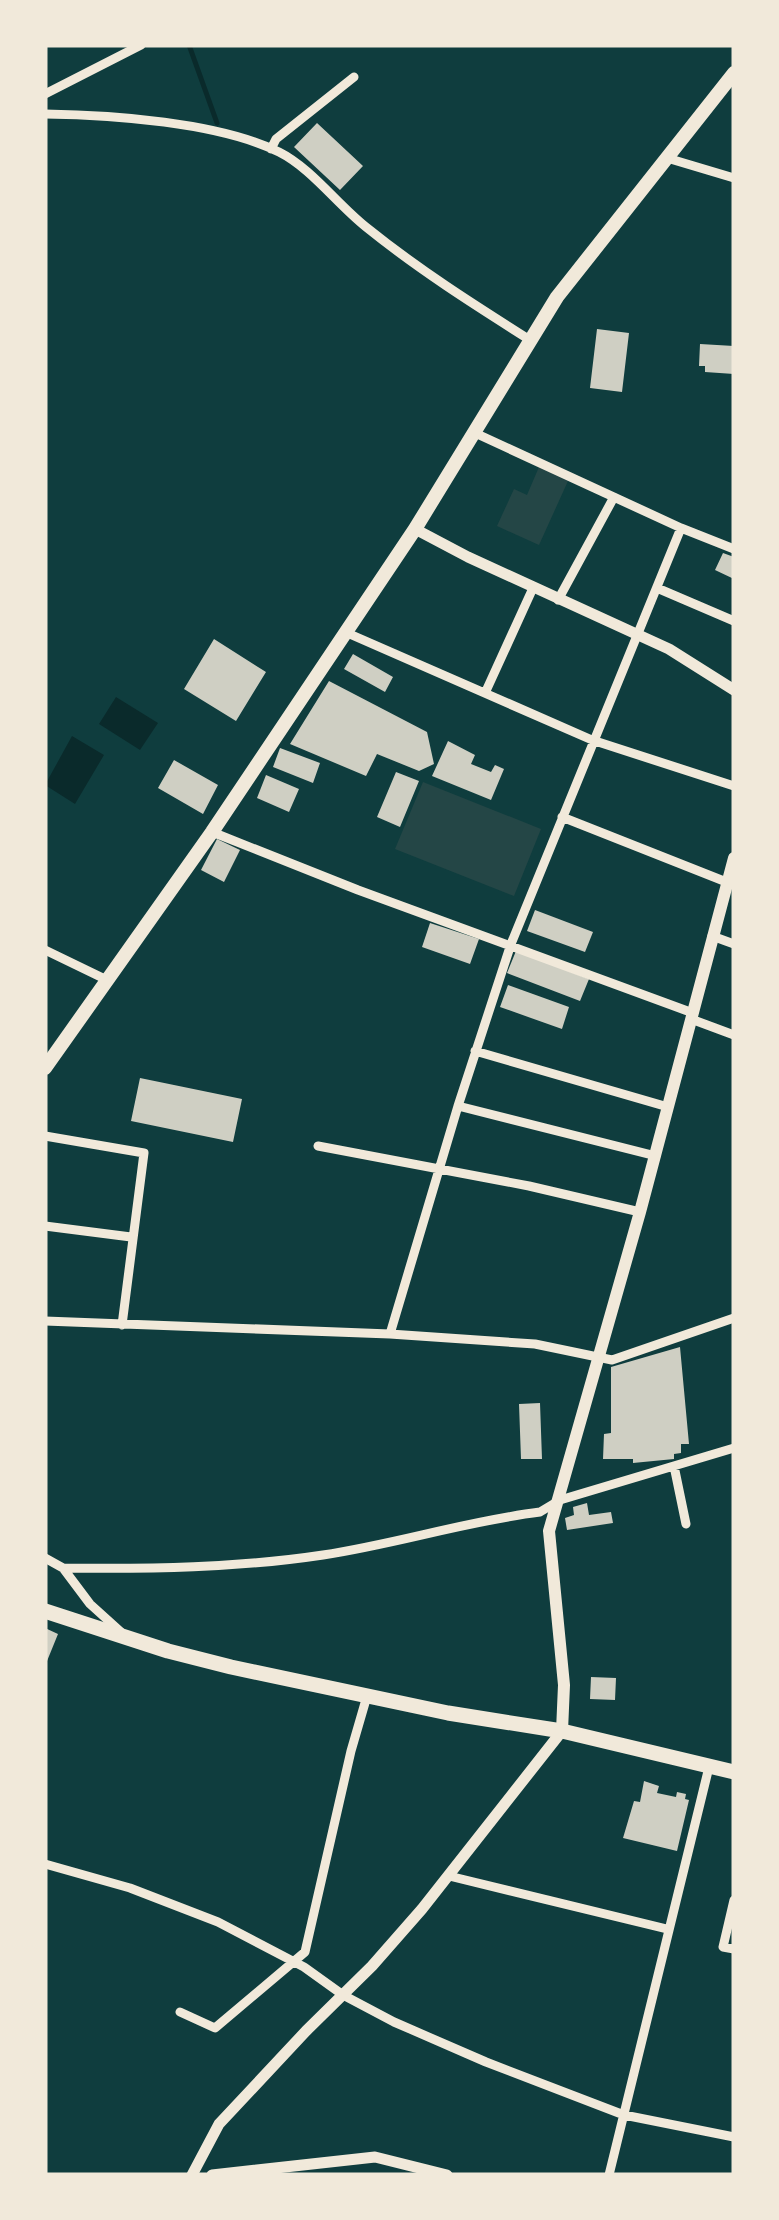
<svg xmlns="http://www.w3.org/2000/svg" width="779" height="2220" font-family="'DM Sans',sans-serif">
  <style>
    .green { fill: #244646 }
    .water { fill: #0a2a2b }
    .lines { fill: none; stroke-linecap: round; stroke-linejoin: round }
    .stream { stroke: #0a2a2b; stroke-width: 5 }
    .building { fill: #cfcfc3 }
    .minor { stroke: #f1e9da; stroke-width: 9 }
    .tertiary { stroke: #f1e9da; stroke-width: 11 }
    .secondary { stroke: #f1e9da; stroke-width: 12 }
    .primary { stroke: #f1e9da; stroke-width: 14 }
    .trunk { stroke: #f1e9da; stroke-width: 15 }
  </style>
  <rect width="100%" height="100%" fill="#0f3d3e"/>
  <path class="green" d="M 539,467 L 568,481 L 539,545 L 497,526 L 514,489 L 527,495 Z
    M 423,782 L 541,829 L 514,896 L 395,849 Z"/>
  <path class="water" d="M 116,697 L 158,723 L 140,750 L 99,724 Z
    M 72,736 L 104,755 L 75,804 L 45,785 Z"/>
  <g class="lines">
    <path class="stream" d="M 189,45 L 217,123"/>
  </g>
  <path class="building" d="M 317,123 L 363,166 L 340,190 L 294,147 Z
    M 597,329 L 629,333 L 622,392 L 590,388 Z
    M 700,344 L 734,346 L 734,374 L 705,372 L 705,366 L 699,366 Z
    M 723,553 L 734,557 L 734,579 L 715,570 Z
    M 214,639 L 266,672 L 236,721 L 184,689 Z
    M 353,654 L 393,677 L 385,692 L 344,669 Z
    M 329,681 L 427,732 L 434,764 L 419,771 L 377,754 L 366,776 L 290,744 Z
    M 448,741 L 475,755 L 471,764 L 491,772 L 495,765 L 504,769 L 491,800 L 432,776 Z
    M 280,748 L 320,763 L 313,783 L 273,767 Z
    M 174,760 L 218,785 L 203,814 L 158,788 Z
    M 396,772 L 419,781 L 400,827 L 377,817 Z
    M 266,775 L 299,789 L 289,812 L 257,798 Z
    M 217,839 L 240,850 L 224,882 L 201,870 Z
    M 535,910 L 593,932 L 585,952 L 527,931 Z
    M 430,923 L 479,939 L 470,964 L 422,947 Z
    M 516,951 L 589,979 L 580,1001 L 507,973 Z
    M 508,985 L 569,1007 L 562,1029 L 500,1007 Z
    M 140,1078 L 242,1099 L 233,1142 L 131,1121 Z
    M 680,1347 L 689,1444 L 681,1444 L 681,1453 L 674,1454 L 674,1459 L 633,1463 L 633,1459 L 603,1459 L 604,1434 L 611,1433 L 611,1367 Z
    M 540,1403 L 542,1459 L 521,1459 L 519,1404 Z
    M 587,1503 L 589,1515 L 611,1512 L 613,1523 L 567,1530 L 565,1518 L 574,1515 L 573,1507 Z
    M 45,1628 L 58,1634 L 45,1666 Z
    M 591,1677 L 616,1678 L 615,1700 L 590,1699 Z
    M 644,1781 L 659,1786 L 657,1793 L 676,1797 L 677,1792 L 686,1794 L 685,1799 L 689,1800 L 677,1851 L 623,1838 L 634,1801 L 640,1802 Z"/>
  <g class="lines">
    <path class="minor" d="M 45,94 L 141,45
      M 45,114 C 112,115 218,122 279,152 C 311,168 337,204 366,227 C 418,269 473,304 530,340
      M 271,149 L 276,139 L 354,77
      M 667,158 L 734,178
      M 475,433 L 681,528 L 734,549
      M 657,588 L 734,621
      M 558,600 L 614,497
      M 345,632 L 592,740 L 734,786
      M 486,691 L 533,588
      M 562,817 L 734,885
      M 212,832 L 358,890 L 693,1013
      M 712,936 L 734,944
      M 45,950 L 107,980
      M 691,1019 L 734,1035
      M 475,1051 L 668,1107
      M 458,1106 L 656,1156
      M 45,1136 L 144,1153 L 122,1325
      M 318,1146 L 529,1186 L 640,1212
      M 45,1226 L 131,1237
      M 45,1321 L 390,1334 L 535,1344 L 612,1360 L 734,1318
      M 390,1334 L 458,1106 L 511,944 L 681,528
      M 674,1466 L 686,1524
      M 45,1558 L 63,1568 L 90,1604 L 121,1632
      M 63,1568 C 150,1569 237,1568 323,1555 C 396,1544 467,1521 540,1512 L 560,1500 L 734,1448
      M 45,1864 L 130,1888 L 218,1922 L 304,1967 L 343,1995 L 394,2022 L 486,2062 L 624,2115 L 734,2137
      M 449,1876 L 667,1929
      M 734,1900 L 723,1947 L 734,1949
      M 180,2012 L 215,2028 L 305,1952 L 351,1751 L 367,1696
      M 609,2175 L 709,1767"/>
    <path class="tertiary" d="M 415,529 L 468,557 L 669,649 L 734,690
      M 192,2175 L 219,2124 L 306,2031 L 372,1966 L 422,1909 L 562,1731
      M 212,2175 L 375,2157 L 447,2175"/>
    <path class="secondary" d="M 562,1731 L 564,1685 L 549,1531 L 640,1212 L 734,858"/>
    <path class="primary" d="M 45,1068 L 212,832 L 415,529 L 557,297 L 734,73"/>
    <path class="trunk" d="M 45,1611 L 168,1651 L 231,1667 L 448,1713 L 562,1731 L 734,1772"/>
  </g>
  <rect width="779" height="2220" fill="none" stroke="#f1e9da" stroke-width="95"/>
</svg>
